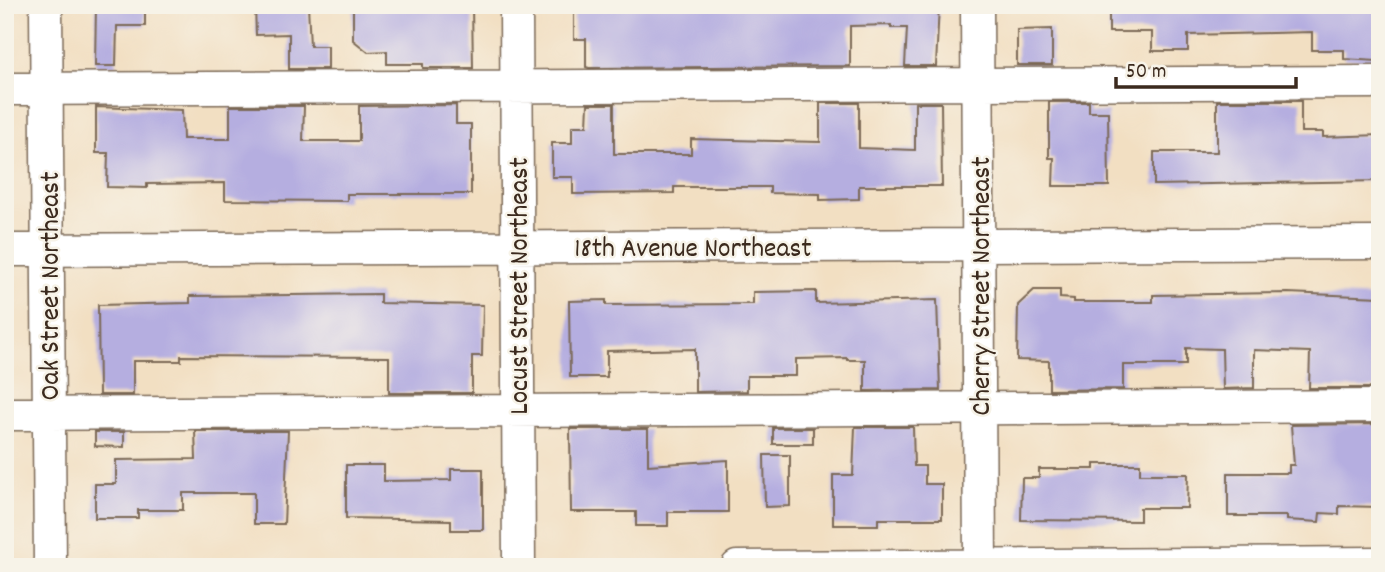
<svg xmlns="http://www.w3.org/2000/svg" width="1385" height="572" font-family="Dekko,sans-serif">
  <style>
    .building { fill: #b5aee0 }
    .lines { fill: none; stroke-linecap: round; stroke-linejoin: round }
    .minor-casing { stroke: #7b6957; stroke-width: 35 }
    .minor { stroke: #fff; stroke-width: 32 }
    .labels { text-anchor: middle; stroke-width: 5; stroke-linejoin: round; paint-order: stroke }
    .street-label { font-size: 28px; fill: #3b2a1e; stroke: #f7f3e8 }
  </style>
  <rect width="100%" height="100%" fill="#f7f3e8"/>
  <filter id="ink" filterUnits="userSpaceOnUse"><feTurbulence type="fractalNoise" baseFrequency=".0143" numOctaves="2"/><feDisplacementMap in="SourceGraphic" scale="14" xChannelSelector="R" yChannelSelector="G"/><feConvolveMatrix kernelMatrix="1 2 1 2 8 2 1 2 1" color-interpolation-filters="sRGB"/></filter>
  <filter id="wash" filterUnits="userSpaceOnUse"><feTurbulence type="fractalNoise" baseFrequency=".00686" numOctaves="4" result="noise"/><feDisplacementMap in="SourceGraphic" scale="28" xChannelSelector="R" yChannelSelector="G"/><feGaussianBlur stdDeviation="1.57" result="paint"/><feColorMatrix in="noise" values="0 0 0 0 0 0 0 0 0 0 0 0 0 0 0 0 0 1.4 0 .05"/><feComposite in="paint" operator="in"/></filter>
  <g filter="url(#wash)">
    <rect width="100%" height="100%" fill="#f2dfc2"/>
    <g id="blocks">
      <path class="building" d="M 96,5 L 145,5 L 145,26 L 117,26 L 116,66 L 95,66 Z
        M 255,5 L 308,5 L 310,46 L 328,46 L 328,69 L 289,69 L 289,34 L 256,35 Z
        M 353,5 L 472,5 L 473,68 L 423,68 L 423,64 L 387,64 L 387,51 L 368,52 L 353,40 Z
        M 574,5 L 939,5 L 936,66 L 905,66 L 907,28 L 891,28 L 891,25 L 850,26 L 850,66 L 589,68 L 586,67 L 586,39 L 574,39 Z
        M 1109,5 L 1380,5 L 1377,61 L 1344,59 L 1344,50 L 1312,50 L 1312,32 L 1188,35 L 1188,51 L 1152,51 L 1152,32 L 1109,32 Z
        M 1052,29 L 1052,65 L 1017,65 L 1017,30 Z
        M 1217,101 L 1301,101 L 1301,132 L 1323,132 L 1323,137 L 1380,135 L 1380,181 L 1154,185 L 1154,152 L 1217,152 Z
        M 1049,102 L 1089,102 L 1089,112 L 1108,112 L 1109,186 L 1053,186 L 1054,158 L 1049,158 Z
        M 820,103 L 859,103 L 859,148 L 915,150 L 915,103 L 941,103 L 942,186 L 859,186 L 859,199 L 820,200 L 820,194 L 770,193 L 770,187 L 674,187 L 674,193 L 573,194 L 573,177 L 552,177 L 552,143 L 572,143 L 572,126 L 587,126 L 588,104 L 614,104 L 614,154 L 691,154 L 691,139 L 820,142 Z
        M 456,105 L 456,124 L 471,124 L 471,194 L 347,194 L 347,201 L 225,200 L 225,183 L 147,184 L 147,188 L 107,187 L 108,153 L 96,153 L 96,107 L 182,110 L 183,139 L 230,139 L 230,106 L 304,106 L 303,141 L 359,141 L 359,106 Z
        M 1034,290 L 1060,290 L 1060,298 L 1074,299 L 1074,302 L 1153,302 L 1153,295 L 1288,293 L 1380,297 L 1380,388 L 1309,388 L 1310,352 L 1254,350 L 1254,388 L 1223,389 L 1222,349 L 1186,348 L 1186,365 L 1123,365 L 1123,389 L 1049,390 L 1049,361 L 1017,360 L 1018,305 Z
        M 816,291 L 816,303 L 937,300 L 940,390 L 865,391 L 865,360 L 847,360 L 847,358 L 796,359 L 796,376 L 747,376 L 747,391 L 695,392 L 695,349 L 607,351 L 607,377 L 570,377 L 569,301 L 606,300 L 606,305 L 753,304 L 753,292 Z
        M 380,294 L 380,303 L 483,305 L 482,356 L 472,356 L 472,393 L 389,393 L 389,357 L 181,356 L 181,361 L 133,361 L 133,395 L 99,395 L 98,305 L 190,303 L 190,296 Z
        M 1379,424 L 1380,507 L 1339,506 L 1339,514 L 1320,513 L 1319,522 L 1287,520 L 1287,516 L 1228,516 L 1228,473 L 1289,473 L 1289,465 L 1294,465 L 1291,425 Z
        M 855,427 L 913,427 L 914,466 L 925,466 L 925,484 L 942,484 L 942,519 L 878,519 L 878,525 L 833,525 L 833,475 L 853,475 Z
        M 773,428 L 813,428 L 813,444 L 773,444 Z
        M 570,429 L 648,429 L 648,465 L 728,460 L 728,512 L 668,512 L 668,526 L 636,526 L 636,512 L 571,512 Z
        M 195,431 L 288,431 L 284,524 L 254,524 L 254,493 L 183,493 L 183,510 L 138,510 L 138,518 L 95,518 L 95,484 L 116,484 L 116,460 L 196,459 Z
        M 95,432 L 124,432 L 124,447 L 95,446 Z
        M 764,455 L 790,455 L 790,506 L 765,507 Z
        M 1094,464 L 1140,464 L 1140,474 L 1188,474 L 1187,508 L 1140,508 L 1140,521 L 1021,520 L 1022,478 L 1039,478 L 1039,469 L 1094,469 Z
        M 346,465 L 384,465 L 384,481 L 451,480 L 451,469 L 483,469 L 483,530 L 451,530 L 451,520 L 346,518 Z"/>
    </g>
  </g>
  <g filter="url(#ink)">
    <use href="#blocks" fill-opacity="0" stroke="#7b6957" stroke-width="2"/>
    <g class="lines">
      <g class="minor-casing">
        <path id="minor" d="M 46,5 L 50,567
          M 516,5 L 519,567
          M 977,5 L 980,567
          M 5,89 L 1380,82
          M 5,250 L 1380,243
          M 5,414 L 1380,406
          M 737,567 L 1380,563"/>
      </g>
      <use href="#minor" class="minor"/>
    </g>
  </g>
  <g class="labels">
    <g class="street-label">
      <text x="693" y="256">18th Avenue Northeast</text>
      <text transform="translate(48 286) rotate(-90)" y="10">Oak Street Northeast</text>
      <text transform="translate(517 286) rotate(-90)" y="10">Locust Street Northeast</text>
      <text transform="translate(979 286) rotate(-90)" y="10">Cherry Street Northeast</text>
    </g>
  </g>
  <rect width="1385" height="572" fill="none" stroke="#f7f3e8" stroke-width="28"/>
  <path d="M1116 77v10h180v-10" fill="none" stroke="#3b2a1e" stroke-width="3.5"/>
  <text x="1126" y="77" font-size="21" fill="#3b2a1e" stroke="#f7f3e8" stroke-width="5" paint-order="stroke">50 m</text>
</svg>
